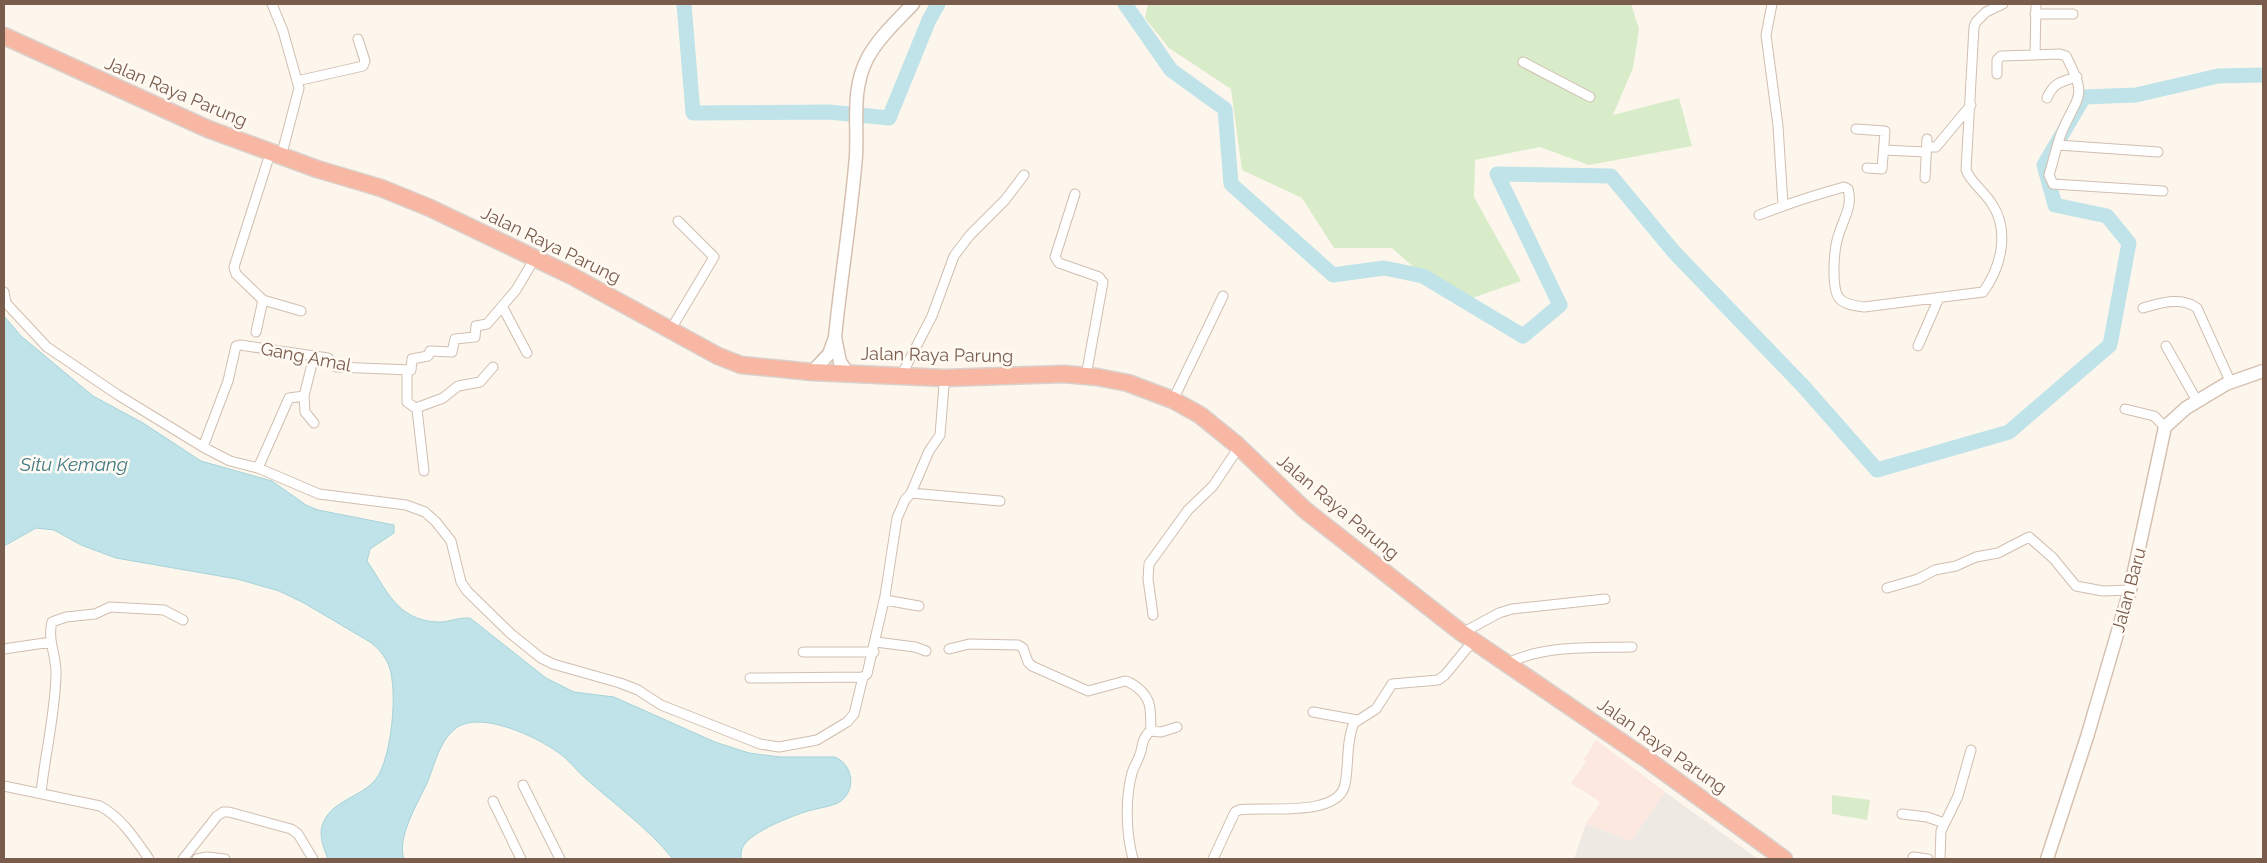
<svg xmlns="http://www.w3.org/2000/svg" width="2267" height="863" font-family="Raleway,sans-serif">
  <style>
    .commercial { fill: #fde8e0 }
    .industrial { fill: #efe9e4 }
    .green { fill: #d8ecc9 }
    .water { fill: #bfe3e8; stroke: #a5d3da }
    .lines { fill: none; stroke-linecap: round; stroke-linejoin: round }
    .river { stroke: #bfe3e8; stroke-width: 15 }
    .street-casing { stroke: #d1beb0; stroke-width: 11 }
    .secondary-casing { stroke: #d6c0b0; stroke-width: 15 }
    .highway-casing { stroke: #dad1cd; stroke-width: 19 }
    .street { stroke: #fff; stroke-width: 9 }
    .secondary { stroke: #fff; stroke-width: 12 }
    .highway { stroke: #f7b7a3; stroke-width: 16 }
    .labels { text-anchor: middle; stroke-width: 5; stroke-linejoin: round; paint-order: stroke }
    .street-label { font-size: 18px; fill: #7a5c4d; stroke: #fffaf3 }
    .water-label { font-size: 19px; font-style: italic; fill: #437c86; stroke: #fffaf3 }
  </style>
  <rect width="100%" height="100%" fill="#fdf6ec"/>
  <path class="commercial" d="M 1596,740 L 1665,792 L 1631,841 L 1586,824 L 1600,802 L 1571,783 L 1586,762 L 1584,759 Z"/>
  <path class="industrial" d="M 1665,792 L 1758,859 L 1574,859 L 1586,824 L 1631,841 Z"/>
  <path class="green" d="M 1148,4 L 1631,4 L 1639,29 L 1633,68 L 1613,115 L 1679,98 L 1692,146 L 1589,165 L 1540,147 L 1475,160 L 1474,197 L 1521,281 L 1455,304 L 1392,248 L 1334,248 L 1302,198 L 1242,170 L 1231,89 L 1169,48 L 1145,18 Z
    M 1832,795 L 1870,800 L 1867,820 L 1832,814 Z"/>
  <path class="water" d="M 4,316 L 21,336 L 93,396 L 143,423 L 201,461 L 272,481 L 306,505 L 318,510 L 394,525 L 394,533 L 370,549 L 367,561 C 387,590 396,619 436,622 C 448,623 458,617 470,618 L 546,678 L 574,692 L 614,697 L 715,742 L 749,753 L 780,757 L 835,757 C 854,765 857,792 838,803 C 829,807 818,808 808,811 C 792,816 753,831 744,845 C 741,849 741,854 741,859 L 673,859 C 647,827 614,804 584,777 C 575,769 568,759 559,753 C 537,737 481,710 456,728 C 440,740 435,763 428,781 C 419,801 396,838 404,859 L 328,859 C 324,849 319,837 322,826 C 330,800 361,798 376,779 C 392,757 398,690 389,666 C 385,656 378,648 370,642 L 304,603 L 279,591 L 237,579 L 116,558 L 81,545 L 54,530 L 36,528 L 4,546 Z"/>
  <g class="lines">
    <path class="river" d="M 684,4 L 693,113 L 829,112 L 889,118 L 929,20 L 938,4
      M 1125,4 L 1171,70 L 1225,109 L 1231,184 L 1333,275 L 1384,268 L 1423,276 L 1523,336 L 1560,305 L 1497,174 L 1611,176 L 1674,252 L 1804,387 L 1877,470 L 2009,432 L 2110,345 L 2129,243 L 2107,216 L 2055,205 L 2044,165 L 2084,97 L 2136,95 L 2218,76 L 2263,75"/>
    <g class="street-casing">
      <path id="street" d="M 272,4 L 283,31 L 299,88 L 281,157
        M 1772,4 L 1766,35 L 1778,126 L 1783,205
        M 2035,14 L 2073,14
        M 2035,55 L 2036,4
        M 1523,62 L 1590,97
        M 1997,74 L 1997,60 L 2001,56 L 2060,54 L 2066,56 C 2089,100 2077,94 2061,134 C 2056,148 2053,162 2049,175 L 2053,184 L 2163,191
        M 297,81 L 363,66 L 365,61 L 358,39
        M 2047,98 C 2053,83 2062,81 2077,77
        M 1856,129 L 1885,131 L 1882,169 L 1867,168
        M 2058,145 L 2158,152
        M 1927,147 L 1936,147 L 1971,105
        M 1884,150 L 1926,152
        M 1925,178 L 1927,139
        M 1075,194 L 1055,257 L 1059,263 L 1099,277 L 1103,282 L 1086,376
        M 1759,215 C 1787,204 1815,195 1844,187 L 1848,189 C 1853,207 1843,219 1838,237 C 1834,249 1831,287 1839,298 C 1845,305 1856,306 1864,307 L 1983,292 C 2001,268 2010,231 1992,204 C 1985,192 1971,183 1966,170 L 1974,27 L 1976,22 L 1986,12 L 2003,4
        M 4,292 L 6,303 L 47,347 L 118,395 L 203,447 L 230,461 L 258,468 L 319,494 L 406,505 L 425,512 L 436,522 L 451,541 L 461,582 L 467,591 L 510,633 L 541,658 L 553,664 L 620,683 L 638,690 L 661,705 L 760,744 L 779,747 L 817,740 L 847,722 L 854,714 L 863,677
        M 263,300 L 301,311
        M 502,306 L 527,353
        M 2143,308 C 2160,303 2182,296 2197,308 L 2230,381
        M 671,329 L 714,257 L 678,221
        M 256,332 L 263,300 L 236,274 L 234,267 L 268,160
        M 1918,346 L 1939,298
        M 2166,346 L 2197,401
        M 407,370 L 407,402 L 417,409 L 424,471
        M 901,376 L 932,316 L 954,256 L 970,235 L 1005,200 L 1024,175
        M 304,396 L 305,412 L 314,423
        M 1173,400 L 1223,296
        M 416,408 L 443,398 L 458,386 L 480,382 L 493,367
        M 2125,409 L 2154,416 L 2165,427
        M 203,447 L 228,381 L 236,346 L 240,345 L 328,358 L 336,367 L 411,370 L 412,359 L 428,356 L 430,351 L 452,352 L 455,339 L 475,337 L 476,326 L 487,324 L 516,290 L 532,263
        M 258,468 L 289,398 L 304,396 L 314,356
        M 911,493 L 1000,501
        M 1887,588 L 1918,579 L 1935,570 L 1956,566 L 1976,557 L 1998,553 L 2029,537 L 2053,558 L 2076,586 L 2103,591 L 2130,590
        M 885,600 L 919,606
        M 1153,615 L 1148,579 L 1149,564 L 1188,510 L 1213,486 L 1235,453
        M 1462,633 L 1499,613 L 1512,609 L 1605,599
        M 876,642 L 915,647 L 926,651
        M 4,649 L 51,642
        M 949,649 L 969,644 L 1018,645 L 1023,648 L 1028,662 L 1032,666 L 1088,691 L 1125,681 C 1131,682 1134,685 1139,689 C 1153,701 1150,713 1151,731
        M 803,652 L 874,652
        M 1508,663 C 1545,645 1591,648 1632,647
        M 750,678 L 863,677 L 867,674 L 885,596 L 897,518 L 905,500 L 911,493 L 929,451 L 940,435 L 944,385
        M 1313,712 L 1357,720
        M 523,785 L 560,859
        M 4,786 L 100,806 C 121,817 136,840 149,859
        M 41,793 C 45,754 55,715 56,675 C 57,657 47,640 52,622 L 66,617 L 95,614 L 110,607 L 164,610 L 183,620
        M 493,801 L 521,859
        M 1902,814 L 1927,817 L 1944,823
        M 1913,857 L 1928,859
        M 183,859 L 217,816 L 223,812 L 229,812 L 291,829 L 298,834 L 313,859
        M 197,859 L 207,857 L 225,859
        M 1133,859 C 1126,833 1125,799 1132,773 C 1134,766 1139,759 1141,751 C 1143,742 1143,738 1150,731 L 1161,732 L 1177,727
        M 1213,859 L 1235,812 L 1239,810 C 1265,806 1339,818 1345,784 C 1349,765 1346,741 1354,723 L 1376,709 L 1392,684 L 1438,680 L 1445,675 L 1468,647
        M 1940,859 L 1941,831 L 1958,796 L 1971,750"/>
    </g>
    <g class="secondary-casing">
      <path id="secondary" d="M 812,372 L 829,354 L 834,340
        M 848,373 L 840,362 L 835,337 C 841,277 851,217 856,156 C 858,123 851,91 867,59 C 878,38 897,21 913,4
        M 2047,859 L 2087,737 L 2130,590 L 2165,427 L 2186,408 L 2226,384 L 2263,371"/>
    </g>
    <g class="highway-casing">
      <path id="highway" d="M 4,36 L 208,129 L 317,169 L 381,188 L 430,208 L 572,276 L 718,356 L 741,365 L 812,372 L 945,378 L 1064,374 L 1097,377 L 1128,383 L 1173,400 L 1200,415 L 1237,445 L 1305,510 L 1462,633 L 1648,760 L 1784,859"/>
    </g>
    <use href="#street" class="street"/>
    <use href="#secondary" class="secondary"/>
    <use href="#highway" class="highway"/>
  </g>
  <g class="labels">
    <g class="street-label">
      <text transform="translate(176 92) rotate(23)" y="6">Jalan Raya Parung</text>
      <text transform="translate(551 245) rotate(26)" y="6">Jalan Raya Parung</text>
      <text transform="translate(937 355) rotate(1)" y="6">Jalan Raya Parung</text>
      <text transform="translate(306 357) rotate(11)" y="6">Gang Amal</text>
      <text transform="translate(1338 507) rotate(40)" y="6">Jalan Raya Parung</text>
      <text transform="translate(2129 590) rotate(-75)" y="6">Jalan Baru</text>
      <text transform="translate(1662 746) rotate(35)" y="6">Jalan Raya Parung</text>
    </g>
    <g class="water-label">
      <text x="74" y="471">Situ Kemang</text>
    </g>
  </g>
  <rect width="2267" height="863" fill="none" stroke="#7a5c4d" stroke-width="10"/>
</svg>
